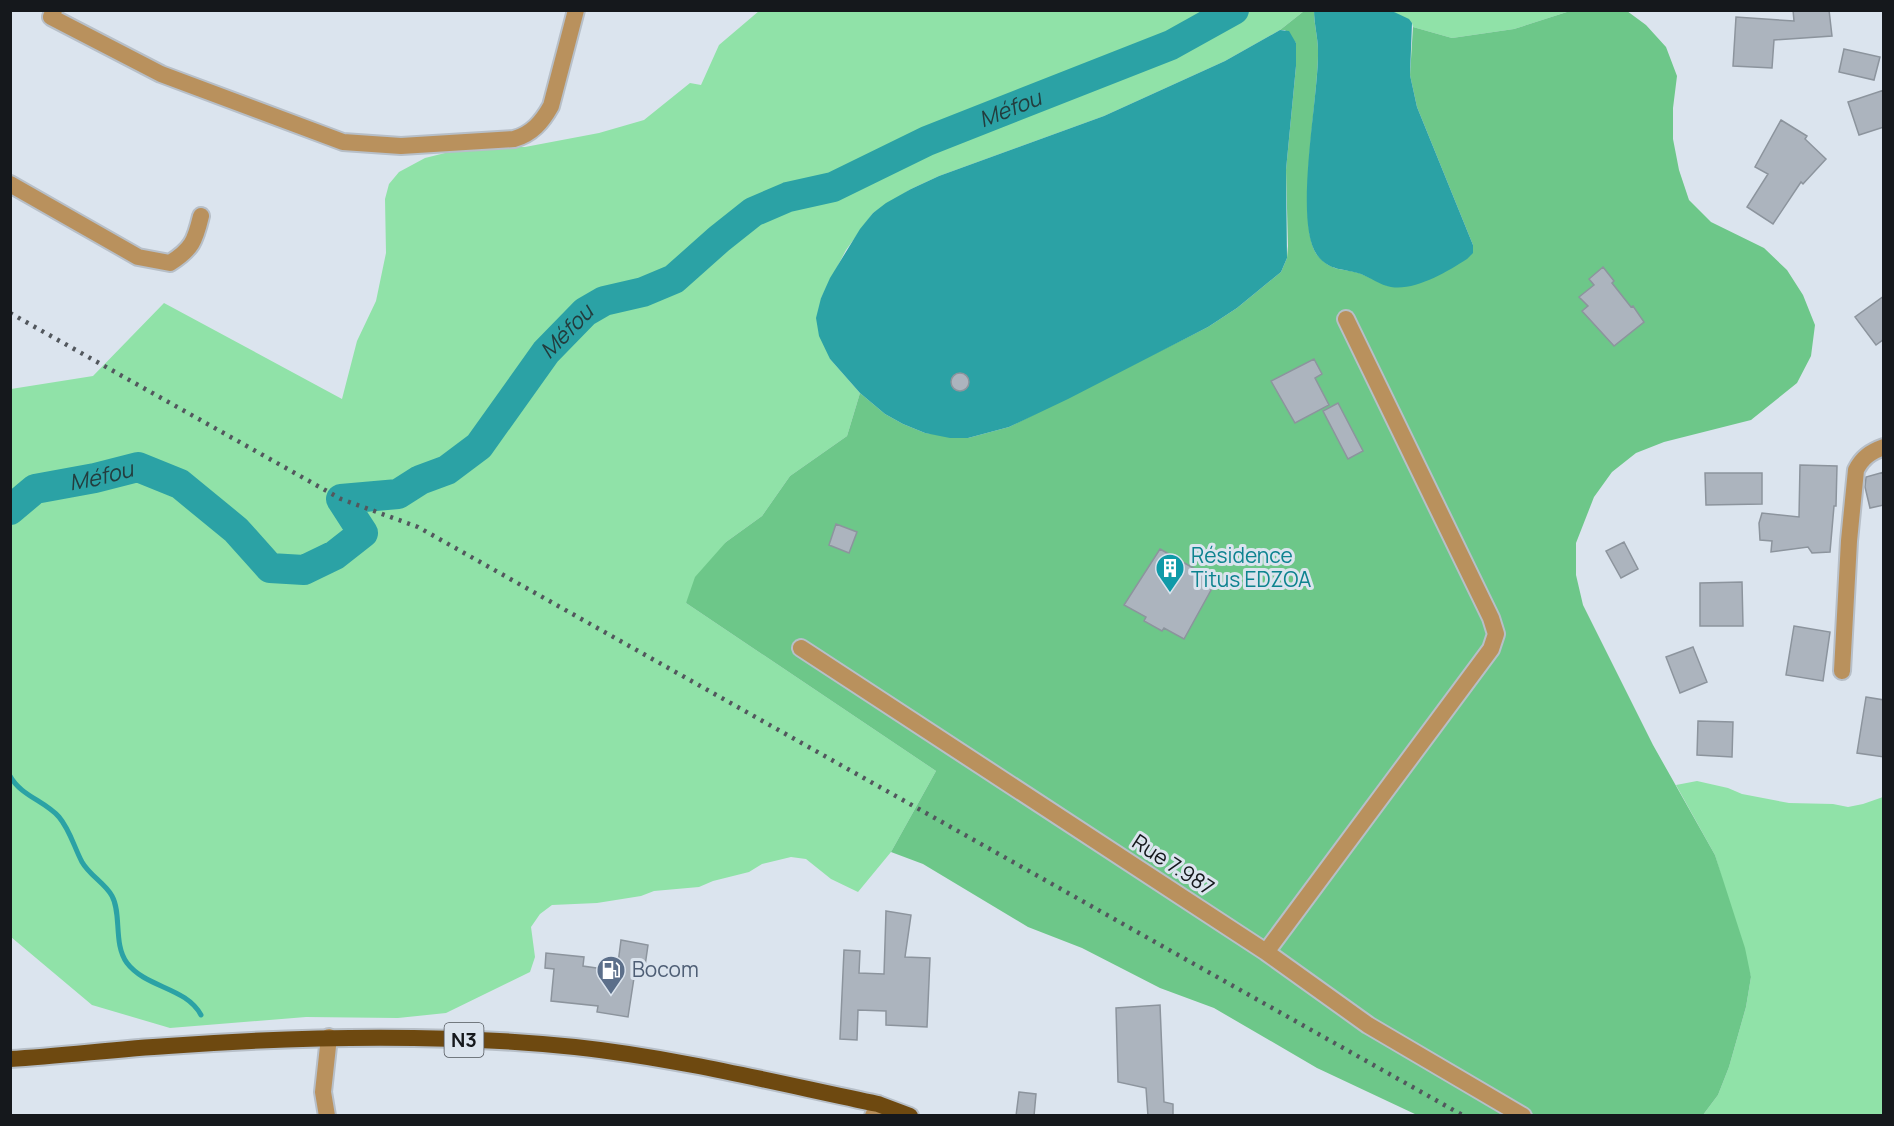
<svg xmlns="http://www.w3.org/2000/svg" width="1894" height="1126" font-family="Manrope,sans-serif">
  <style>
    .green { fill: #90e2a8 }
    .forest { fill: #6dc789 }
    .water { fill: #2ba2a5 }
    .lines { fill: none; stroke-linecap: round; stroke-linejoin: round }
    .stream { stroke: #2ba2a5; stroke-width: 5 }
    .river { stroke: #2ba2a5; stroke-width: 30 }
    .building { fill: #acb4be; stroke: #8c949d; stroke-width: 1.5 }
    .minor-casing { stroke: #b7bfc8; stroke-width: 20 }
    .trunk-casing { stroke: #b7bfc8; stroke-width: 20 }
    .minor { stroke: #b9915d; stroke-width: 16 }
    .trunk { stroke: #6e4910; stroke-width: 16 }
    .rail { stroke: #52575d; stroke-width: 4.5; stroke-dasharray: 3 6; stroke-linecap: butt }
    .labels { text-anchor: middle; stroke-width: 6; stroke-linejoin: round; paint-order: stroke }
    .shield { fill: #dbe4ee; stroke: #50555b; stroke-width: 1.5 }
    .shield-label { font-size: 20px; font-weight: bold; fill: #15181c }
    .culture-label { font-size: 21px; fill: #0d838f; stroke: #dbe4ee; text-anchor: start }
    .street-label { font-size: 21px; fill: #15181c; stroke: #dbe4ee }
    .service-label { font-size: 21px; fill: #4e5e75; stroke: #dbe4ee; text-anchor: start }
    .water-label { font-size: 22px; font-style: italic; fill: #233c3d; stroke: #dbe4ee }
  </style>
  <rect width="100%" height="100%" fill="#dbe4ee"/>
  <path class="green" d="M 759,11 L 1304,11 L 1280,30 L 1225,61 L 1104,116 L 939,176 L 911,189 L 873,213 L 846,250 L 821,298 L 830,359 L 860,393 L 847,436 L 790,476 L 762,516 L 726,542 L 686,603 L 936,771 L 891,852 L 858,892 L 831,879 L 806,859 L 791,857 L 762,864 L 749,872 L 713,881 L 699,887 L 654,891 L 641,896 L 597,903 L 552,905 L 540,914 L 531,927 L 535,957 L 530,972 L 446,1013 L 398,1018 L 306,1017 L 170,1028 L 92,1005 L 11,937 L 11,389 L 93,376 L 164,303 L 342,399 L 357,341 L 376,301 L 386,253 L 385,199 L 389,184 L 399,172 L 425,158 L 453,151 L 495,147 L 525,147 L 599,133 L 644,120 L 690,83 L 701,85 L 719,45 Z
    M 1392,11 L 1570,11 L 1514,29 L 1452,38 L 1413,27 L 1412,23 Z
    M 1697,781 L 1728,788 L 1742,794 L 1789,803 L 1833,804 L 1848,807 L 1863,804 L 1883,797 L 1883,1115 L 1703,1115 L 1718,1095 L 1729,1067 L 1746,1007 L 1751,977 L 1715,855 L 1676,785 Z"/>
  <path class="forest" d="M 1304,11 L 1314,11 C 1314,24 1318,38 1318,51 C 1319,93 1294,227 1318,256 C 1332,272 1342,268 1359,273 C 1369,277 1379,282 1388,286 L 1473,245 L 1417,107 L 1410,75 L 1413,27 L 1452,38 L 1514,29 L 1570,11 L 1627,11 L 1646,25 L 1666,47 L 1677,76 L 1673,108 L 1673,139 L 1679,170 L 1689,200 L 1711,222 L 1764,248 L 1787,270 L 1803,295 L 1815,325 L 1811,356 L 1797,383 L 1751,420 L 1664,442 L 1636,453 L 1612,472 L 1594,497 L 1576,543 L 1576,575 L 1583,605 L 1653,745 L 1715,855 L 1745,948 L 1751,977 L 1746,1007 L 1729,1067 L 1718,1095 L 1703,1115 L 1417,1115 L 1317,1068 L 1214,1008 L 1160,988 L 1082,948 L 1028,927 L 923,864 L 891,852 L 936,771 L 686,603 L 695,577 L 726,542 L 762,516 L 790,476 L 847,436 L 860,393 L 885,414 L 903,424 L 925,433 L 968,438 L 1009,427 L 1208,327 L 1237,308 L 1281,272 L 1287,258 L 1288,246 L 1286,170 L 1296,66 L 1296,43 L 1285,30 L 1280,30 Z"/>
  <path class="water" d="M 1314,10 L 1392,11 L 1409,19 L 1412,23 L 1410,75 L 1417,107 L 1473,245 L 1473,253 L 1467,259 C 1447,272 1415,291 1391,287 C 1380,285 1371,278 1361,274 C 1344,268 1330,272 1317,255 C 1293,221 1319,96 1318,51 C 1318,38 1314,24 1314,10 Z
    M 1280,30 L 1289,31 L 1296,43 L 1296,66 L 1286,170 L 1287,258 L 1281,272 L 1237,308 L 1208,327 L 1068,399 L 1009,427 L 968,438 L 950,438 L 925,433 L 903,424 L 885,414 L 860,393 L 830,359 L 819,336 L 816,318 L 821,298 L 830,278 L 860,229 L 873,213 L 886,203 L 911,189 L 939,176 L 1104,116 L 1225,61 Z"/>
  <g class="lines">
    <path class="stream" d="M 10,776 C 21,796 45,801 59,817 C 70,830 74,847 82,862 C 90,876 105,883 112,896 C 122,914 113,944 127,963 C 146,988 186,987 201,1015"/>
    <path class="river" id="s1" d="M 10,510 L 35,489 L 95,478 L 138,467 L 180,484 L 236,530 L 270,568 L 304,570 L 335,555 L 363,533 L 341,499 L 398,494 L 420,480 L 447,470 L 479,446 L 546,352 L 585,312 L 604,301 L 643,292 L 674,279 L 719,239 L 753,212 L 788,197 L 833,187 L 927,141 L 1171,45 L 1234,10"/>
  </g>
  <path class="building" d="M 1793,10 L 1829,10 L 1832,36 L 1774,40 L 1772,68 L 1733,66 L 1736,17 L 1794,21 Z
    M 1844,49 L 1880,57 L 1874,80 L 1839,72 Z
    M 1884,90 L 1884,127 L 1859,135 L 1848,102 Z
    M 1781,120 L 1807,136 L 1805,139 L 1826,159 L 1803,184 L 1801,182 L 1773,224 L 1747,207 L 1768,174 L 1755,167 Z
    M 1603,267 L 1614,281 L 1612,283 L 1631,307 L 1633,306 L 1644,322 L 1614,346 L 1582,311 L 1588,306 L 1579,297 L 1594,285 L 1589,279 Z
    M 1884,296 L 1884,339 L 1876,345 L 1855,317 Z
    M 1314,359 L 1322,374 L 1315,378 L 1329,405 L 1295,423 L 1271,381 Z
    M951 382a9 9 0 1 1 18 0a9 9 0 1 1-18 0Z
    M 1338,403 L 1363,451 L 1348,459 L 1323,411 Z
    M 1800,465 L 1837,466 L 1836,506 L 1834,506 L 1830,552 L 1812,553 L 1808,547 L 1771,552 L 1772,541 L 1760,540 L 1759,523 L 1762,513 L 1799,517 Z
    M 1884,472 L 1884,505 L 1870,508 L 1865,487 L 1866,477 Z
    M 1705,473 L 1762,473 L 1762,504 L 1706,505 Z
    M 836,524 L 857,532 L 849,553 L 829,545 Z
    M 1624,542 L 1638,569 L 1621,578 L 1606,551 Z
    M 1160,549 L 1216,581 L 1184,639 L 1164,628 L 1162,631 L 1144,621 L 1146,617 L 1124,605 Z
    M 1742,582 L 1743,626 L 1700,626 L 1700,583 Z
    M 1794,626 L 1830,632 L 1823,681 L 1786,675 Z
    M 1693,647 L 1707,682 L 1680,693 L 1666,657 Z
    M 1866,697 L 1884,700 L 1884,757 L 1857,753 Z
    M 1698,721 L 1733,722 L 1732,757 L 1697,755 Z
    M 886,911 L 911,915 L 905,957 L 930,958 L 927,1027 L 886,1025 L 886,1011 L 858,1010 L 857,1040 L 840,1039 L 844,950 L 860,951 L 859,973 L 884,974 Z
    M 621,940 L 648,945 L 645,966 L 636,965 L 628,1017 L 597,1012 L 598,1006 L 551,1001 L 554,969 L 545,968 L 546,953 L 584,957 L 583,966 L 617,971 Z
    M 1160,1005 L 1164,1102 L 1173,1104 L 1173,1116 L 1148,1116 L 1146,1088 L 1118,1082 L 1116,1008 Z
    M 1019,1092 L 1036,1094 L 1034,1116 L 1016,1116 Z"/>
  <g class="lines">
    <g class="minor-casing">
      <path id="minor" d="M 54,10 L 51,17 L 161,74 L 343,142 L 401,146 L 514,139 C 532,134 542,122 551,106 L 576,10
        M 10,184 L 138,257 L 170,263 C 192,249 195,241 201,216
        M 801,648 L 1266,952 L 1368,1025 L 1523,1116
        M 1842,671 L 1849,541 L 1856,470 C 1862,458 1870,452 1884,447
        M 1266,952 L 1491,649 L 1496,634 L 1491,618 L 1346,319
        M 327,1116 L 323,1092 L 329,1037
        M 873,1116 L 878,1104"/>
    </g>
    <g class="trunk-casing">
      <path id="trunk" d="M 10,1059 C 63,1056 116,1049 168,1046 C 304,1036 440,1033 575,1047 C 677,1058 777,1083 878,1104 L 910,1116"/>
    </g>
    <use href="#minor" class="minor"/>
    <use href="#trunk" class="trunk"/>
    <path class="rail" d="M 10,313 L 341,499 L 418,527 L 1464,1116"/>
  </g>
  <defs>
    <g id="building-pin" transform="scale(1.5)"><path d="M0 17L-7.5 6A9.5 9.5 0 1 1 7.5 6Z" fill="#0f9aa8" stroke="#dbe4ee"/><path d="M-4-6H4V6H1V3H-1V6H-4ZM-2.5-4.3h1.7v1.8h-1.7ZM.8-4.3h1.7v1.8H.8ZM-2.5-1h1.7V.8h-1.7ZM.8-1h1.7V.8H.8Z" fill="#fff"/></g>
    <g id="fuel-pin" transform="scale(1.5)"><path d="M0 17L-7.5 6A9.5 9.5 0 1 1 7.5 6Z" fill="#5c6f8a" stroke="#dbe4ee"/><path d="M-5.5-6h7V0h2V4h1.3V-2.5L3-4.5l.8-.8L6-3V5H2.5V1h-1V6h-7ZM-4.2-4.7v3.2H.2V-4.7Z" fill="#fff"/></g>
  </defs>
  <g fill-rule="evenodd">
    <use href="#building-pin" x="1170" y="568"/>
    <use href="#fuel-pin" x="611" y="970"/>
  </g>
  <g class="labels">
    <rect class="shield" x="444.5" y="1023" width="39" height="34" rx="4.5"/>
    <g class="shield-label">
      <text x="464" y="1047">N3</text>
    </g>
    <g class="culture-label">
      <text x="1191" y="563">Résidence<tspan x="1191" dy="24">Titus EDZOA</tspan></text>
    </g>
    <g class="street-label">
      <text transform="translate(1173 865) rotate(33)" y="7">Rue 7.987</text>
    </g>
    <g class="service-label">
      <text x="632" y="977">Bocom</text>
    </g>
    <g class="water-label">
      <text dy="8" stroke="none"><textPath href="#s1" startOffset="1252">Méfou</textPath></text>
      <text dy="8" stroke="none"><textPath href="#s1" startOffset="748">Méfou</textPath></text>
      <text dy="8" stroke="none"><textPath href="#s1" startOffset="100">Méfou</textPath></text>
    </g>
  </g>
  <rect width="1894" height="1126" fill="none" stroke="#15181c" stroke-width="24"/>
</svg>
